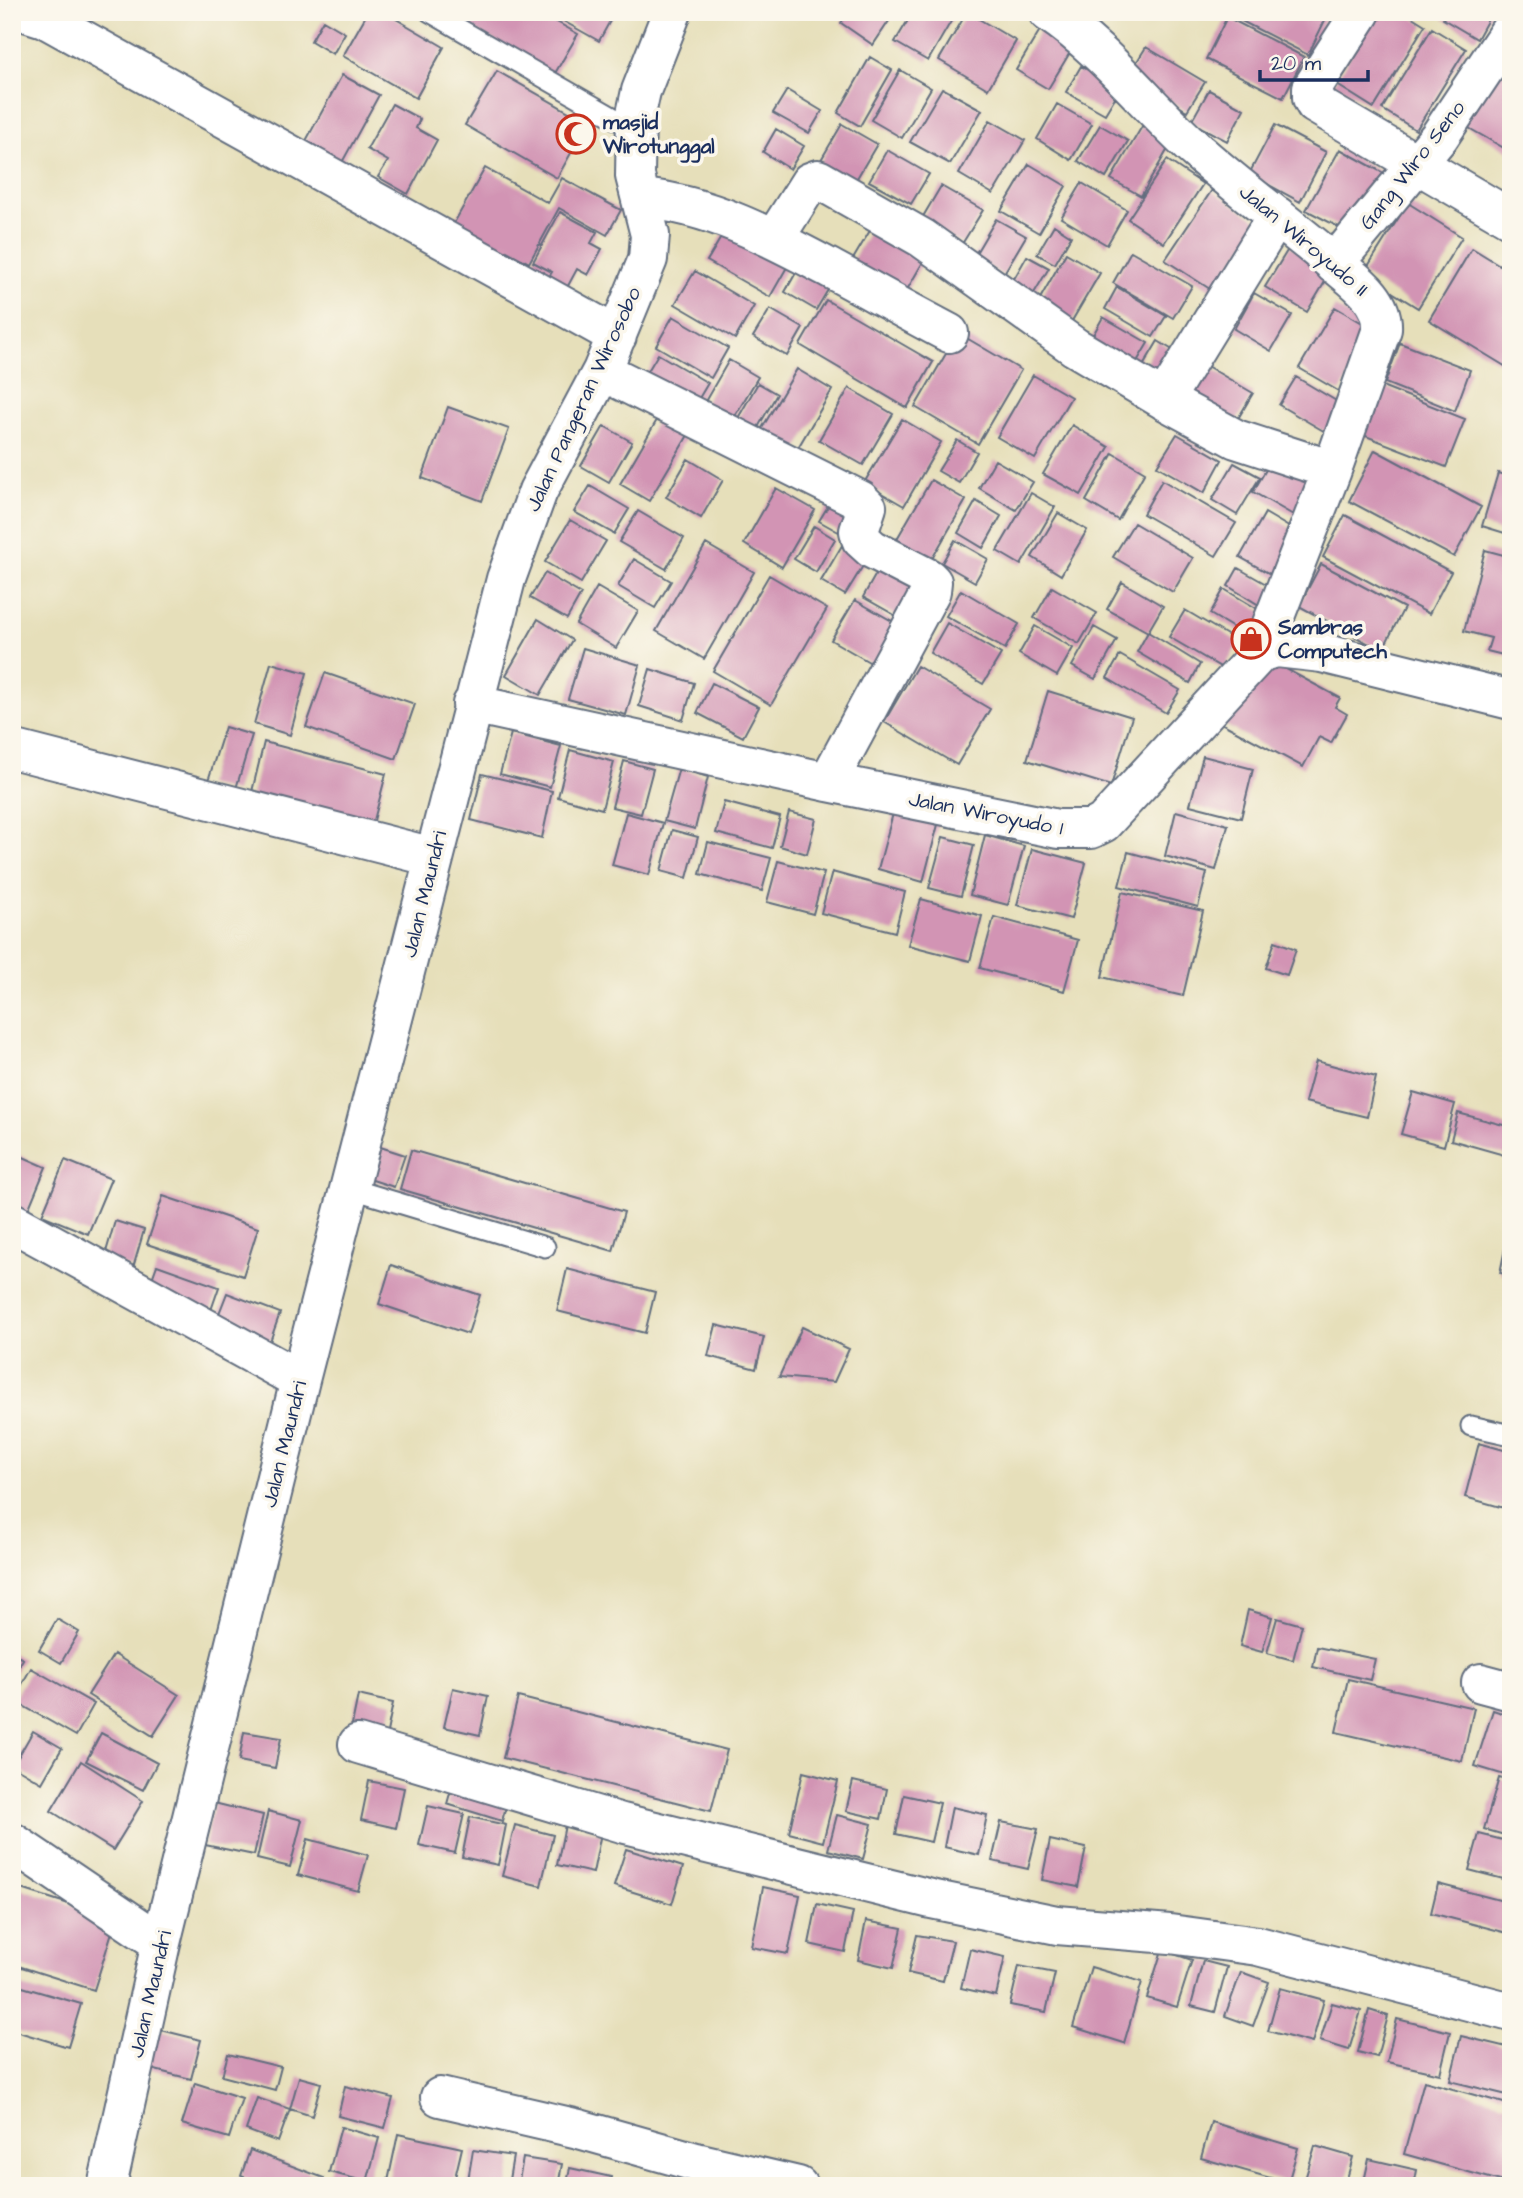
<svg xmlns="http://www.w3.org/2000/svg" width="1523" height="2198" font-family="'Architects Daughter',sans-serif">
  <style>
    .building { fill: #d294b4 }
    .lines { fill: none; stroke-linecap: round; stroke-linejoin: round }
    .service-casing { stroke: #626d7e; stroke-width: 23 }
    .minor-casing { stroke: #626d7e; stroke-width: 42 }
    .service { stroke: #fff; stroke-width: 19 }
    .minor { stroke: #fff; stroke-width: 38 }
    .labels { text-anchor: middle; stroke-width: 7; stroke-linejoin: round; paint-order: stroke }
    .poi-label { font-size: 21px; font-weight: bold; fill: #1b2f5e; stroke: #fbf7ec; text-anchor: start }
    .street-label { font-size: 21px; fill: #1b2f5e; stroke: #fbf7ec }
  </style>
  <rect width="100%" height="100%" fill="#fbf7ec"/>
  <filter id="ink" filterUnits="userSpaceOnUse"><feTurbulence type="fractalNoise" baseFrequency=".0143" numOctaves="2"/><feDisplacementMap in="SourceGraphic" scale="14" xChannelSelector="R" yChannelSelector="G"/><feConvolveMatrix kernelMatrix="1 2 1 2 8 2 1 2 1" color-interpolation-filters="sRGB"/></filter>
  <filter id="wash" filterUnits="userSpaceOnUse"><feTurbulence type="fractalNoise" baseFrequency=".00686" numOctaves="4" result="noise"/><feDisplacementMap in="SourceGraphic" scale="28" xChannelSelector="R" yChannelSelector="G"/><feGaussianBlur stdDeviation="1.57" result="paint"/><feColorMatrix in="noise" values="0 0 0 0 0 0 0 0 0 0 0 0 0 0 0 0 0 1.4 0 .05"/><feComposite in="paint" operator="in"/></filter>
  <g filter="url(#wash)">
    <rect width="100%" height="100%" fill="#e6dfba"/>
    <g id="blocks">
      <path class="building" d="M 368,12 L 384,12 L 444,47 L 416,98 L 343,56 Z
        M 444,12 L 539,12 L 578,34 L 554,75 Z
        M 559,12 L 615,12 L 599,41 L 556,17 Z
        M 848,12 L 895,12 L 873,45 L 841,23 Z
        M 913,12 L 942,12 L 953,18 L 928,61 L 895,42 Z
        M 967,12 L 1016,41 L 988,89 L 939,60 Z
        M 1224,12 L 1329,12 L 1308,55 Z
        M 1376,12 L 1404,12 L 1425,25 L 1374,108 L 1334,83 Z
        M 1447,12 L 1492,12 L 1477,39 L 1443,19 Z
        M 1227,17 L 1304,57 L 1283,98 L 1206,59 Z
        M 323,20 L 345,33 L 333,54 L 311,41 Z
        M 1043,25 L 1075,44 L 1048,89 L 1016,70 Z
        M 1432,28 L 1466,49 L 1416,130 L 1382,109 Z
        M 1146,47 L 1205,82 L 1187,111 L 1128,76 Z
        M 870,57 L 892,70 L 860,126 L 838,113 Z
        M 1081,66 L 1120,89 L 1105,114 L 1066,92 Z
        M 1493,66 L 1511,76 L 1511,152 L 1460,123 Z
        M 900,70 L 931,88 L 902,138 L 871,120 Z
        M 497,71 L 588,123 L 557,178 L 465,125 Z
        M 342,75 L 379,95 L 339,168 L 302,148 Z
        M 942,88 L 982,110 L 950,164 L 910,142 Z
        M 787,90 L 822,111 L 809,133 L 773,113 Z
        M 1209,90 L 1244,109 L 1227,141 L 1191,122 Z
        M 392,104 L 420,119 L 416,128 L 437,140 L 408,194 L 378,177 L 388,161 L 367,149 Z
        M 1057,104 L 1092,124 L 1071,160 L 1037,139 Z
        M 990,120 L 1025,140 L 993,194 L 959,174 Z
        M 1144,123 L 1173,140 L 1141,196 L 1111,179 Z
        M 842,124 L 877,144 L 853,185 L 818,165 Z
        M 1100,125 L 1128,141 L 1106,178 L 1078,161 Z
        M 1275,125 L 1326,152 L 1300,202 L 1249,174 Z
        M 776,129 L 804,146 L 790,169 L 763,152 Z
        M 1340,149 L 1387,175 L 1354,235 L 1306,210 Z
        M 887,150 L 929,174 L 911,204 L 869,181 Z
        M 1167,160 L 1203,184 L 1164,243 L 1128,219 Z
        M 1029,164 L 1066,186 L 1039,233 L 1001,211 Z
        M 485,168 L 548,203 L 562,178 L 621,210 L 607,235 L 559,208 L 529,263 L 507,251 L 501,261 L 449,232 Z
        M 1082,183 L 1127,210 L 1107,245 L 1061,218 Z
        M 941,186 L 983,210 L 962,244 L 921,220 Z
        M 1212,190 L 1260,222 L 1213,291 L 1165,260 Z
        M 1408,203 L 1462,237 L 1418,308 L 1363,274 Z
        M 560,212 L 597,232 L 591,243 L 602,249 L 588,275 L 577,269 L 562,297 L 543,287 L 552,272 L 533,262 Z
        M 878,217 L 931,248 L 900,302 L 846,271 Z
        M 996,219 L 1026,236 L 1003,275 L 973,258 Z
        M 729,224 L 791,260 L 770,297 L 707,261 Z
        M 1054,225 L 1071,236 L 1055,264 L 1037,254 Z
        M 1290,246 L 1332,270 L 1307,312 L 1265,287 Z
        M 1472,248 L 1511,272 L 1511,364 L 1508,368 L 1429,320 Z
        M 1131,251 L 1192,286 L 1173,318 L 1113,283 Z
        M 1066,253 L 1100,273 L 1066,331 L 1033,311 Z
        M 1027,256 L 1049,268 L 1027,305 L 1006,293 Z
        M 801,264 L 832,283 L 816,310 L 785,292 Z
        M 695,271 L 754,306 L 735,339 L 675,304 Z
        M 1117,287 L 1166,316 L 1153,337 L 1105,309 Z
        M 1254,293 L 1292,315 L 1271,351 L 1234,329 Z
        M 826,300 L 933,362 L 907,408 L 800,345 Z
        M 1335,307 L 1376,331 L 1340,392 L 1299,368 Z
        M 770,309 L 803,328 L 787,356 L 753,337 Z
        M 673,316 L 728,348 L 711,378 L 656,346 Z
        M 1103,317 L 1148,343 L 1132,370 L 1088,344 Z
        M 958,333 L 1021,370 L 978,444 L 915,407 Z
        M 1158,341 L 1179,354 L 1158,391 L 1136,378 Z
        M 1400,343 L 1470,370 L 1455,411 L 1385,383 Z
        M 658,354 L 708,383 L 695,405 L 645,376 Z
        M 729,360 L 758,377 L 732,421 L 703,405 Z
        M 1205,365 L 1253,393 L 1229,434 L 1181,406 Z
        M 797,369 L 832,390 L 793,456 L 758,435 Z
        M 1033,375 L 1071,397 L 1035,459 L 997,437 Z
        M 1296,377 L 1343,405 L 1327,433 L 1279,405 Z
        M 758,383 L 777,394 L 756,431 L 737,420 Z
        M 1382,386 L 1465,419 L 1446,467 L 1363,435 Z
        M 849,388 L 893,414 L 863,465 L 819,440 Z
        M 448,407 L 509,429 L 482,501 L 422,478 Z
        M 661,413 L 691,430 L 649,501 L 620,484 Z
        M 902,419 L 941,442 L 904,506 L 864,483 Z
        M 1072,425 L 1109,447 L 1081,495 L 1043,474 Z
        M 604,426 L 632,442 L 609,482 L 581,466 Z
        M 1177,434 L 1222,460 L 1204,493 L 1157,466 Z
        M 957,440 L 977,452 L 959,483 L 938,471 Z
        M 1375,450 L 1481,507 L 1454,557 L 1349,501 Z
        M 1113,453 L 1145,472 L 1118,520 L 1086,501 Z
        M 1274,456 L 1316,481 L 1295,516 L 1253,492 Z
        M 688,459 L 723,480 L 701,518 L 666,497 Z
        M 995,460 L 1033,482 L 1016,510 L 979,488 Z
        M 1234,463 L 1260,477 L 1237,515 L 1212,500 Z
        M 1498,473 L 1511,477 L 1511,535 L 1482,526 Z
        M 931,480 L 966,500 L 929,564 L 894,544 Z
        M 1162,480 L 1236,523 L 1216,556 L 1143,514 Z
        M 590,486 L 629,509 L 614,534 L 574,512 Z
        M 776,488 L 815,510 L 782,567 L 744,544 Z
        M 1031,493 L 1055,507 L 1021,565 L 997,551 Z
        M 976,501 L 1001,516 L 983,548 L 958,533 Z
        M 830,503 L 861,522 L 851,539 L 819,521 Z
        M 638,511 L 684,538 L 666,569 L 619,542 Z
        M 1058,513 L 1087,530 L 1061,575 L 1032,557 Z
        M 1265,513 L 1304,536 L 1279,579 L 1240,557 Z
        M 1345,515 L 1451,572 L 1429,614 L 1323,557 Z
        M 570,520 L 606,541 L 581,583 L 545,562 Z
        M 1134,523 L 1193,558 L 1173,592 L 1113,557 Z
        M 814,526 L 835,539 L 816,572 L 794,559 Z
        M 955,540 L 988,559 L 975,582 L 942,563 Z
        M 844,542 L 869,556 L 845,595 L 821,581 Z
        M 706,544 L 754,572 L 704,659 L 656,631 Z
        M 1485,550 L 1511,557 L 1511,657 L 1487,651 L 1491,638 L 1464,631 Z
        M 885,558 L 929,584 L 907,622 L 863,597 Z
        M 634,559 L 671,581 L 655,608 L 618,586 Z
        M 1321,564 L 1404,608 L 1382,651 L 1299,606 Z
        M 1238,568 L 1275,589 L 1264,608 L 1228,586 Z
        M 545,573 L 581,594 L 567,619 L 530,598 Z
        M 769,575 L 827,609 L 771,705 L 713,671 Z
        M 1122,582 L 1163,606 L 1148,632 L 1107,609 Z
        M 597,587 L 638,611 L 616,648 L 576,624 Z
        M 1052,587 L 1097,613 L 1079,644 L 1034,618 Z
        M 1224,589 L 1266,614 L 1252,639 L 1210,614 Z
        M 961,590 L 1019,624 L 1005,649 L 946,616 Z
        M 855,600 L 906,629 L 883,670 L 831,640 Z
        M 1185,610 L 1239,642 L 1224,669 L 1169,637 Z
        M 538,619 L 572,640 L 540,695 L 506,675 Z
        M 947,623 L 1001,654 L 983,684 L 930,653 Z
        M 1035,626 L 1073,648 L 1057,676 L 1019,654 Z
        M 1094,627 L 1117,640 L 1095,679 L 1072,666 Z
        M 1148,632 L 1200,664 L 1190,683 L 1137,652 Z
        M 583,648 L 640,665 L 626,715 L 568,699 Z
        M 1120,655 L 1180,690 L 1166,713 L 1107,678 Z
        M 1260,655 L 1340,698 L 1335,707 L 1347,714 L 1331,743 L 1319,737 L 1303,767 L 1223,724 Z
        M 271,663 L 307,673 L 290,735 L 254,724 Z
        M 917,666 L 990,709 L 957,765 L 884,722 Z
        M 650,669 L 694,683 L 683,720 L 639,706 Z
        M 325,673 L 415,704 L 396,759 L 306,727 Z
        M 712,683 L 759,707 L 743,737 L 697,713 Z
        M 1048,691 L 1132,717 L 1111,786 L 1027,760 Z
        M 225,727 L 252,735 L 235,792 L 207,784 Z
        M 511,733 L 561,746 L 550,787 L 500,774 Z
        M 264,742 L 386,774 L 371,832 L 250,800 Z
        M 570,750 L 614,762 L 602,809 L 558,797 Z
        M 1203,756 L 1253,769 L 1241,818 L 1190,805 Z
        M 624,761 L 653,769 L 641,814 L 612,807 Z
        M 679,768 L 708,777 L 695,829 L 664,821 Z
        M 482,774 L 552,791 L 542,838 L 471,820 Z
        M 724,802 L 780,817 L 772,848 L 716,833 Z
        M 895,806 L 940,817 L 923,882 L 878,869 Z
        M 1176,811 L 1228,825 L 1216,870 L 1165,856 Z
        M 789,812 L 816,819 L 807,854 L 780,846 Z
        M 626,813 L 663,823 L 649,875 L 612,865 Z
        M 672,830 L 698,837 L 687,878 L 661,871 Z
        M 985,835 L 1024,846 L 1008,905 L 970,895 Z
        M 943,837 L 974,845 L 961,896 L 929,888 Z
        M 708,842 L 771,858 L 762,891 L 700,874 Z
        M 1032,849 L 1086,863 L 1071,919 L 1017,905 Z
        M 1128,852 L 1207,873 L 1198,907 L 1119,886 Z
        M 778,861 L 824,873 L 813,914 L 767,902 Z
        M 832,872 L 905,892 L 895,932 L 821,913 Z
        M 1122,892 L 1203,911 L 1183,996 L 1102,977 Z
        M 921,899 L 982,916 L 970,961 L 908,945 Z
        M 994,917 L 1078,940 L 1064,991 L 980,968 Z
        M 1275,941 L 1296,949 L 1287,975 L 1266,968 Z
        M 1316,1061 L 1376,1077 L 1367,1117 L 1305,1102 Z
        M 1413,1092 L 1455,1104 L 1444,1146 L 1401,1134 Z
        M 1458,1113 L 1511,1127 L 1511,1157 L 1451,1140 Z
        M 368,1143 L 405,1155 L 394,1187 L 357,1175 Z
        M 411,1150 L 624,1212 L 613,1251 L 400,1189 Z
        M 12,1152 L 46,1167 L 26,1215 L 12,1209 Z
        M 65,1160 L 111,1179 L 88,1234 L 42,1215 Z
        M 163,1196 L 258,1228 L 243,1276 L 147,1244 Z
        M 115,1221 L 144,1230 L 133,1268 L 104,1259 Z
        M 1508,1234 L 1511,1234 L 1511,1275 L 1500,1273 Z
        M 157,1265 L 219,1287 L 210,1313 L 148,1290 Z
        M 391,1265 L 480,1295 L 468,1334 L 379,1304 Z
        M 567,1269 L 655,1292 L 645,1333 L 557,1311 Z
        M 227,1293 L 280,1313 L 267,1350 L 213,1329 Z
        M 716,1325 L 764,1337 L 756,1369 L 708,1356 Z
        M 802,1327 L 849,1349 L 834,1382 L 779,1377 Z
        M 1479,1443 L 1511,1452 L 1511,1510 L 1465,1497 Z
        M 1248,1610 L 1272,1617 L 1262,1652 L 1240,1646 Z
        M 1277,1618 L 1302,1625 L 1293,1660 L 1267,1653 Z
        M 57,1619 L 79,1632 L 61,1663 L 39,1650 Z
        M 1317,1647 L 1375,1659 L 1370,1680 L 1313,1667 Z
        M 12,1653 L 23,1659 L 12,1677 Z
        M 114,1654 L 179,1695 L 153,1736 L 88,1695 Z
        M 31,1668 L 94,1704 L 76,1736 L 13,1700 Z
        M 1348,1679 L 1474,1708 L 1462,1761 L 1336,1732 Z
        M 453,1688 L 488,1696 L 480,1735 L 444,1727 Z
        M 358,1695 L 393,1703 L 385,1742 L 350,1734 Z
        M 518,1697 L 727,1750 L 711,1811 L 503,1758 Z
        M 1493,1710 L 1511,1716 L 1511,1777 L 1475,1766 Z
        M 33,1731 L 62,1748 L 42,1783 L 13,1766 Z
        M 244,1732 L 281,1738 L 275,1768 L 239,1761 Z
        M 101,1733 L 157,1763 L 143,1790 L 86,1761 Z
        M 81,1761 L 143,1801 L 113,1850 L 51,1811 Z
        M 803,1772 L 838,1781 L 823,1842 L 789,1833 Z
        M 1499,1778 L 1511,1781 L 1511,1837 L 1484,1829 Z
        M 369,1781 L 404,1788 L 396,1828 L 361,1820 Z
        M 853,1781 L 887,1789 L 881,1819 L 846,1811 Z
        M 452,1786 L 507,1803 L 502,1821 L 447,1804 Z
        M 904,1795 L 940,1803 L 931,1842 L 896,1834 Z
        M 214,1803 L 263,1815 L 254,1855 L 205,1845 Z
        M 428,1806 L 464,1814 L 455,1853 L 419,1845 Z
        M 952,1807 L 987,1815 L 979,1855 L 944,1847 Z
        M 268,1811 L 302,1820 L 290,1867 L 257,1859 Z
        M 837,1815 L 872,1824 L 863,1859 L 828,1850 Z
        M 470,1817 L 506,1825 L 498,1865 L 462,1857 Z
        M 1001,1822 L 1038,1829 L 1028,1869 L 992,1861 Z
        M 515,1825 L 553,1835 L 541,1886 L 502,1876 Z
        M 565,1825 L 601,1833 L 593,1873 L 557,1865 Z
        M 1479,1834 L 1511,1842 L 1511,1881 L 1469,1870 Z
        M 308,1839 L 368,1855 L 358,1891 L 298,1875 Z
        M 1050,1840 L 1086,1848 L 1078,1887 L 1042,1880 Z
        M 626,1849 L 683,1867 L 672,1904 L 614,1886 Z
        M 1438,1884 L 1511,1903 L 1511,1934 L 1431,1913 Z
        M 12,1886 L 116,1919 L 94,1990 L 12,1964 Z
        M 763,1887 L 800,1895 L 788,1954 L 751,1947 Z
        M 817,1904 L 853,1912 L 845,1952 L 809,1944 Z
        M 866,1921 L 902,1928 L 893,1968 L 858,1960 Z
        M 917,1935 L 953,1941 L 943,1981 L 908,1973 Z
        M 970,1949 L 1005,1957 L 996,1996 L 961,1988 Z
        M 1162,1950 L 1192,1960 L 1177,2007 L 1147,1998 Z
        M 1203,1961 L 1227,1967 L 1215,2012 L 1191,2006 Z
        M 1019,1966 L 1055,1973 L 1046,2012 L 1010,2005 Z
        M 1091,1967 L 1142,1982 L 1124,2043 L 1073,2027 Z
        M 1241,1972 L 1269,1982 L 1253,2026 L 1225,2016 Z
        M 12,1984 L 81,2004 L 68,2047 L 12,2030 Z
        M 1280,1988 L 1324,2000 L 1312,2043 L 1268,2031 Z
        M 1332,2003 L 1361,2011 L 1349,2050 L 1320,2041 Z
        M 1369,2010 L 1388,2016 L 1377,2057 L 1358,2052 Z
        M 1397,2019 L 1450,2032 L 1440,2074 L 1387,2062 Z
        M 157,2029 L 201,2040 L 191,2079 L 147,2068 Z
        M 1461,2036 L 1511,2048 L 1511,2096 L 1450,2081 Z
        M 228,2054 L 281,2067 L 275,2090 L 222,2076 Z
        M 299,2077 L 321,2083 L 312,2116 L 290,2109 Z
        M 1424,2081 L 1511,2105 L 1511,2184 L 1404,2154 Z
        M 195,2083 L 242,2098 L 229,2138 L 182,2124 Z
        M 345,2086 L 393,2098 L 385,2128 L 338,2116 Z
        M 257,2098 L 290,2109 L 278,2142 L 246,2130 Z
        M 1211,2122 L 1298,2148 L 1288,2183 L 1201,2158 Z
        M 341,2127 L 379,2138 L 367,2182 L 329,2172 Z
        M 398,2134 L 462,2148 L 453,2186 L 387,2186 Z
        M 1315,2146 L 1353,2157 L 1345,2186 L 1303,2186 Z
        M 250,2150 L 324,2178 L 321,2186 L 267,2186 L 241,2176 Z
        M 473,2150 L 513,2156 L 508,2186 L 467,2186 Z
        M 523,2158 L 562,2164 L 558,2186 L 518,2186 Z
        M 1369,2159 L 1417,2170 L 1414,2186 L 1363,2186 Z
        M 570,2168 L 611,2177 L 609,2186 L 566,2186 Z"/>
    </g>
  </g>
  <g filter="url(#ink)">
    <use href="#blocks" fill-opacity="0" stroke="#626d7e" stroke-width="2"/>
    <g class="lines">
      <g class="service-casing">
        <path id="service" d="M 430,12 L 635,130
          M 349,1188 L 545,1247
          M 1471,1426 L 1511,1435"/>
      </g>
      <g class="minor-casing">
        <path id="minor" d="M 25,12 L 44,18 L 617,336
          M 1048,12 C 1105,50 1147,106 1197,151 C 1241,190 1289,225 1334,263 C 1354,280 1384,299 1382,329 L 1332,470 L 1261,652
          M 1361,12 L 1312,88 L 1312,98 L 1315,104 L 1511,219
          M 641,198 C 711,205 769,236 831,269 C 870,290 909,312 949,333
          M 774,239 L 810,182 L 818,179 L 922,238 L 1075,347 L 1164,400 L 1236,439 L 1332,470
          M 1334,264 L 1439,137 L 1511,29
          M 602,371 L 860,500 L 867,507 L 859,531 L 861,539 L 872,549 L 928,578 L 932,582 L 931,591 L 828,782
          M 1164,400 L 1277,216
          M 472,704 L 828,782 L 1058,829 L 1091,829 L 1103,823 L 1261,652 L 1277,648 L 1322,653 L 1511,700
          M 12,749 L 433,857
          M 12,1222 L 300,1380
          M 1481,1683 L 1511,1691
          M 358,1744 L 622,1823 L 931,1899 L 1057,1925 L 1170,1934 L 1258,1946 L 1511,2012
          M 12,1842 L 161,1943
          M 440,2097 L 579,2129 L 696,2162 L 798,2186
          M 107,2186 L 161,1943 L 300,1380 L 506,579 L 538,491 L 602,371 L 648,259 L 650,235 L 635,176 L 636,114 L 641,91 L 672,12"/>
      </g>
      <use href="#service" class="service"/>
      <use href="#minor" class="minor"/>
    </g>
  </g>
  <defs>
    <g id="mosque-ring" transform="scale(2.0125)"><circle r="9.5" fill="#fbf7ec" stroke="#c8321e" stroke-width="1.5"/><path d="M3.5-4.9A6 6 0 1 0 3.5 4.9A5 5 0 1 1 3.5-4.9Z" fill="#c8321e"/></g>
    <g id="shop-ring" transform="scale(2.0125)"><circle r="9.5" fill="#fbf7ec" stroke="#c8321e" stroke-width="1.5"/><path d="M-5-2.5h2.3a2.7 3.5 0 0 1 5.4 0H5L5.5 6h-11ZM-1.5-2.5h3a1.5 2.3 0 0 0-3 0Z" fill="#c8321e"/></g>
  </defs>
  <g fill-rule="evenodd">
    <use href="#mosque-ring" x="576" y="134"/>
    <use href="#shop-ring" x="1251" y="639"/>
  </g>
  <g class="labels">
    <g class="poi-label">
      <text x="603" y="129">masjid<tspan x="603" dy="24">Wirotunggal</tspan></text>
      <text x="1278" y="634">Sambras<tspan x="1278" dy="24">Computech</tspan></text>
    </g>
    <g class="street-label">
      <text transform="translate(1412 165) rotate(-52)" y="7">Gang Wiro Seno</text>
      <text transform="translate(1304 240) rotate(40)" y="7">Jalan Wiroyudo II</text>
      <text transform="translate(583 399) rotate(-65)" y="7">Jalan Pangeran Wirosobo</text>
      <text transform="translate(986 813) rotate(11)" y="7">Jalan Wiroyudo 1</text>
      <text transform="translate(424 894) rotate(-76)" y="7">Jalan Maundri</text>
      <text transform="translate(284 1444) rotate(-76)" y="7">Jalan Maundri</text>
      <text transform="translate(150 1994) rotate(-77)" y="7">Jalan Maundri</text>
    </g>
  </g>
  <rect width="1523" height="2198" fill="none" stroke="#fbf7ec" stroke-width="42"/>
  <path d="M1260 70v10h108v-10" fill="none" stroke="#1b2f5e" stroke-width="3.5"/>
  <text x="1271" y="70" font-size="21" fill="#1b2f5e" stroke="#fbf7ec" stroke-width="5" paint-order="stroke">20 m</text>
</svg>
